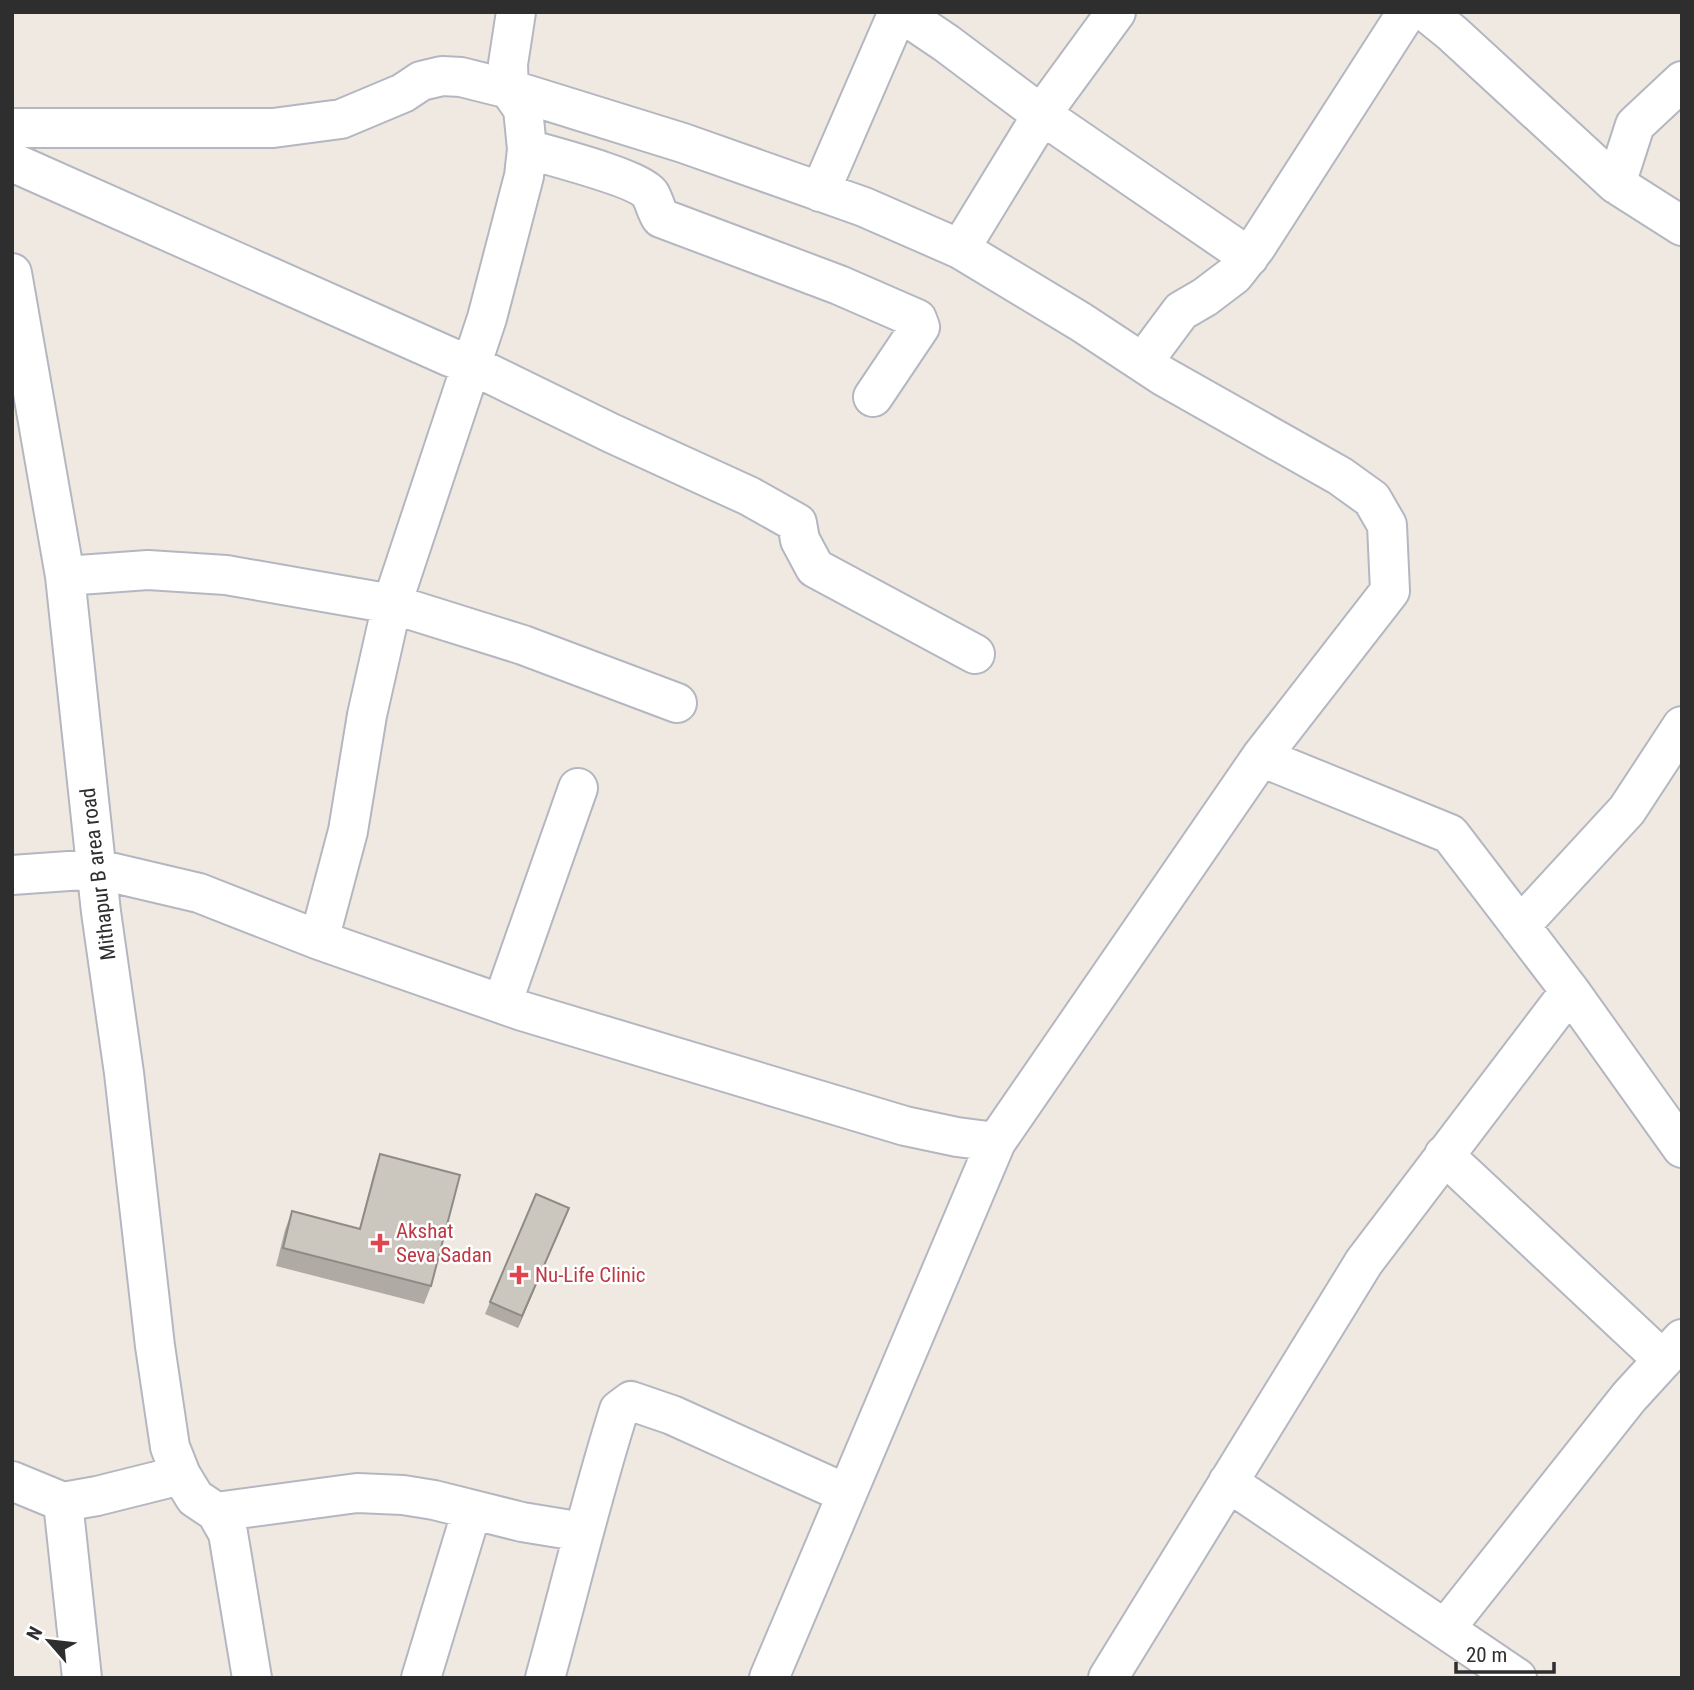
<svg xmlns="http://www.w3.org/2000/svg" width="1694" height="1690" font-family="'Roboto Condensed',sans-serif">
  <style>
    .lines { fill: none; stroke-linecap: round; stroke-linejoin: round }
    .minor-casing { stroke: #b4b7c1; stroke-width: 42 }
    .tertiary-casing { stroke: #b4b7c1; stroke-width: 42 }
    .minor { stroke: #fff; stroke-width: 38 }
    .tertiary { stroke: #fff; stroke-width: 38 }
    .wall { fill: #afaba4 }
    .shaded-wall { fill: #8e8b86 }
    .building { fill: #cbc7bf; stroke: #8e8b86; stroke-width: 2 }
    .health-dot { fill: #e0444e; stroke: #fff; stroke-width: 2.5 }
    .labels { text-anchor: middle; stroke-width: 5; stroke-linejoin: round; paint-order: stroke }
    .street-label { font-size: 21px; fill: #2e2e2e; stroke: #fff }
    .health-label { font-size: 21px; fill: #be3a42; stroke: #fff; text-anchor: start }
  </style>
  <rect width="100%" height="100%" fill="#efe9e1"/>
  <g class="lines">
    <g class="minor-casing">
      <path id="minor" d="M 900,12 L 946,43 L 1042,115 L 1249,257
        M 1426,12 L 1452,33 L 1616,184 L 1682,226
        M 12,128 L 273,128 L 341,119 L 403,93 L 421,81 L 442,76 L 461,77 L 509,89 L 683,143 L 864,207 L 960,249 L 1081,322 L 1163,376 L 1340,476 L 1372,499 L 1387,525 L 1390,591 L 1261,757 L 996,1142 L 957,1137 L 905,1126 L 522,1011 L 319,940 L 199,893 L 97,869 L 12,875
        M 527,149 C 551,156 638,178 650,194 C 654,200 656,211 661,218 L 839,285 L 917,319 L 920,327 L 873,397
        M 12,162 L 450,357 L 472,365 L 611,433 L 749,496 L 797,523 L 800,540 L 815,568 L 975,654
        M 1616,184 L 1635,125 L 1682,81
        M 820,192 L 898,12
        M 960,249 L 1048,105 L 1116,12
        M 12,273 L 65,576 L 101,912 L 124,1073 L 155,1346 L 170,1447 L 181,1475
        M 1143,362 L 1181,311 L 1205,297 L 1234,275 L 1256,247 L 1407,12
        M 65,576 L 148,570 L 226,575 L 392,604 L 523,645 L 677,703
        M 1261,757 L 1450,834 L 1570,991 L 1682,1148
        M 1520,926 L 1627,810 L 1682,726
        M 319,940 L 348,831 L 367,715 L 392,604 L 487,318 L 524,176 L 527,149 L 523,109 L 509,89 L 508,64 L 516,12
        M 502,1004 L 578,788
        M 1444,1155 L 1663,1360
        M 1228,1482 L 1517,1678
        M 63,1502 L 97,1496 L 181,1475 L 195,1498 L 216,1512 L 228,1533 L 252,1678
        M 216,1512 L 357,1493 L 403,1495 L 434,1500 L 522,1522 L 583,1532
        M 1445,1629 L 1629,1397 L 1682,1339
        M 421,1678 L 472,1510
        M 545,1678 C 570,1588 591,1498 619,1410 L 631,1401 L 672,1415 L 847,1494
        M 769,1678 L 996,1142
        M 1108,1678 L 1364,1262 L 1570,991"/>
    </g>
    <g class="tertiary-casing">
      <path id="tertiary" d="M 12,1481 L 63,1502 L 82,1678"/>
    </g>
    <use href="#minor" class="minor"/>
    <use href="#tertiary" class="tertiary"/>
  </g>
  <path class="wall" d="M 380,1154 L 431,1286 L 424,1304 L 276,1266 L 285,1230 L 292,1211 L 359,1229 L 374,1172 Z
    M 564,1220 L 518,1328 L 485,1314 L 490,1302 Z"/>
  <path class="shaded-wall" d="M 569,1208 L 564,1220 L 518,1328 L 522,1316 Z"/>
  <path class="building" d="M 380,1154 L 460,1175 L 431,1286 L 283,1248 L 292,1211 L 360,1229 Z
    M 536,1194 L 569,1208 L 522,1316 L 490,1302 Z"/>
  <g class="health-dot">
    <path d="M376.5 1232.5h7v7h7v7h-7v7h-7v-7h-7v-7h7z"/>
    <path d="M515.5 1264.5h7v7h7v7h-7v7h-7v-7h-7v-7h7z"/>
  </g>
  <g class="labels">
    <g class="street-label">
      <text transform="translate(98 874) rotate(-97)" y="7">Mithapur B area road</text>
    </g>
    <g class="health-label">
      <text x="396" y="1238">Akshat<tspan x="396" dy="24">Seva Sadan</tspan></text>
      <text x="535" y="1282">Nu-Life Clinic</text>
    </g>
  </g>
  <rect width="1694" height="1690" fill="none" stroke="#2e2e2e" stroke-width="28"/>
  <g transform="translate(49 1641) rotate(298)" stroke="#ffffff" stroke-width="5" paint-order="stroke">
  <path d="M0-5L12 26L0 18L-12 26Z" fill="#2e2e2e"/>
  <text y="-10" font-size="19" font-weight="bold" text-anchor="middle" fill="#2e2e2e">N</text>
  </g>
  <path d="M1456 1662v10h98v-10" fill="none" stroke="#2e2e2e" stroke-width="3.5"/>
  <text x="1466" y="1662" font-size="21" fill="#2e2e2e" stroke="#ffffff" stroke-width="5" paint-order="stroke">20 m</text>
</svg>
